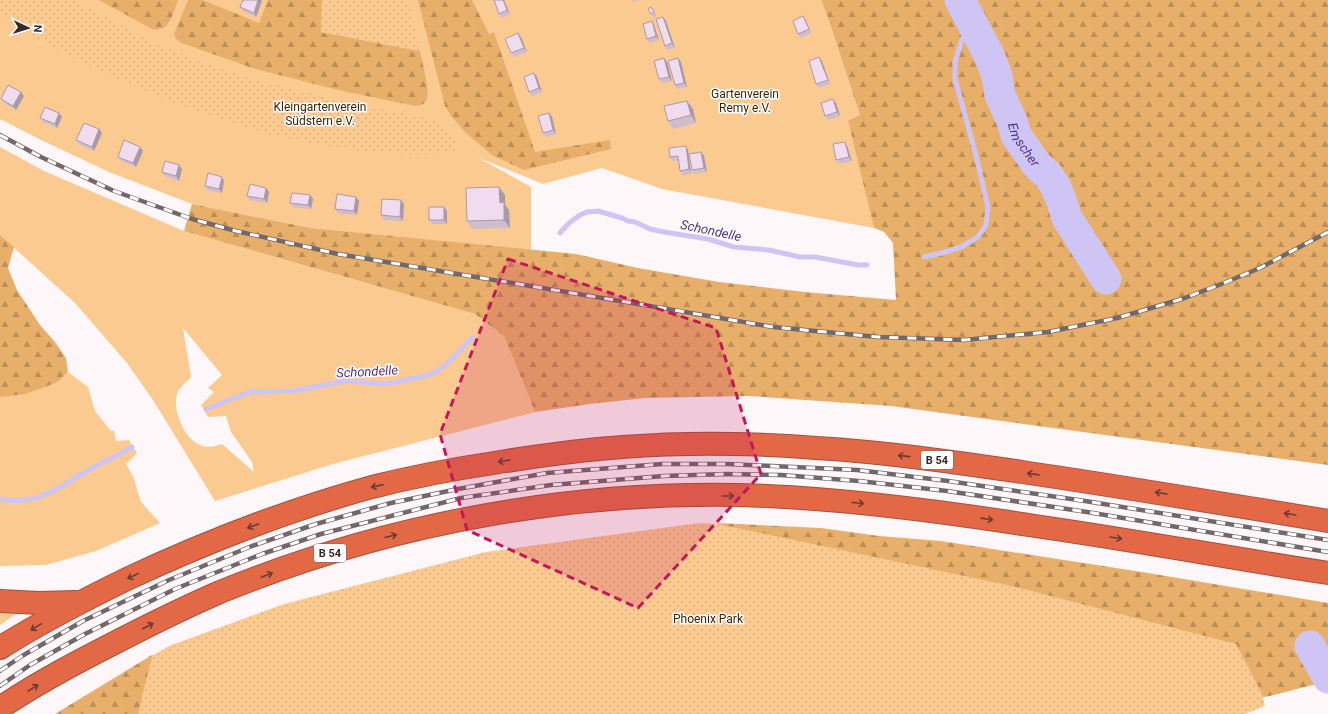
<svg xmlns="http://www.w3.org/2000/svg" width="1328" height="714" font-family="Roboto,sans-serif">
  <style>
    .green { fill: #fbca91; fill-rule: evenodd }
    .forest { fill: url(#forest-firs) }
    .park { fill: url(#park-dots) }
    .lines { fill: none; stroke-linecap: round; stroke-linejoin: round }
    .stream { stroke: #cfc5f4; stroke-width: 5 }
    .river { stroke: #cfc5f4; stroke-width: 31 }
    .highway-casing { stroke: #a5523d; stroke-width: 24 }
    .highway { stroke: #e26846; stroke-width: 22 }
    .rail-casing { stroke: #72686a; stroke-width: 4.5 }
    .rail { stroke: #fff; stroke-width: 3; stroke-dasharray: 9; stroke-linecap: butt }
    .wall { fill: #cfbdce }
    .shaded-wall { fill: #a99aa7 }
    .building { fill: #f1dcef; stroke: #a99aa7 }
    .oneway { stroke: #683c33 }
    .marked { fill: #c2185b; fill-opacity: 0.2; stroke: #c2185b; stroke-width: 3; stroke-dasharray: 8 5; stroke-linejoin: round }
    .labels { text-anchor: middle; stroke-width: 3; stroke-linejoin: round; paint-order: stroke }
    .shield { fill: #fff; stroke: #71696b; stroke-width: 1 }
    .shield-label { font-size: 11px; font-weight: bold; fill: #34292b }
    .park-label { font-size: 12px; fill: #3b2505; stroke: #fff }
    .water-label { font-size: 13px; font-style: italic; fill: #4f3289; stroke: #fff }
  </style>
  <defs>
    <pattern id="forest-firs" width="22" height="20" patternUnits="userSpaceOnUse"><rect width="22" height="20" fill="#e8af6a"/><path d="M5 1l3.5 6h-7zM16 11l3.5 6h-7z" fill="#bd8e57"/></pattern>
    <pattern id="park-dots" width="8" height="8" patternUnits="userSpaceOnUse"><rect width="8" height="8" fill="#fbca91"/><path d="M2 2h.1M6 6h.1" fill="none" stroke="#d8ae7d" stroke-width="1.8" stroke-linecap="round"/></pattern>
  </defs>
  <rect width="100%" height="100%" fill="#fdf7f9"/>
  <path class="green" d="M 0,0 L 821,0 L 829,21 L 860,115 L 849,119 L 874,228 L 662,189 L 602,168 L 543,184 L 479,158 L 531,187 L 531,250 L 311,228 L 192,204 L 109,172 L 41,140 L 0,119 Z
    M 0,147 L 44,171 L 184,231 L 475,314 L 504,336 L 535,412 L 333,464 L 215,501 L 153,400 L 127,363 L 75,303 L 0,235 ZM 183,328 L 222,375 L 208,388 L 214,392 L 201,405 L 208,417 L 226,416 L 231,432 L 252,462 L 254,472 L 222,444 C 216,446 209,448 203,446 C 185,441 172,411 177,394 C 178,388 187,382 191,377 Z
    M 68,372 L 88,387 L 95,411 L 111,431 L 114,431 L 116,441 L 129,440 L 137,453 L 126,464 L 133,476 L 141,502 L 160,523 L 96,551 L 46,565 L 0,566 L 0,397 L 58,382 Z
    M 0,607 L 19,612 L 0,625 Z"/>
  <path class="forest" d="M 99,0 L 178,0 C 173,13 170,33 152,29 Z
    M 188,0 L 203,0 L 259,23 L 268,0 L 322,0 L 321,32 L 420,51 C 422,61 431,93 426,101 C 424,105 419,105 415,106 L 338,90 L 252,68 L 182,43 L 176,39 L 174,34 Z
    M 418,0 L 472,0 L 489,34 L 494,32 L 535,152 L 610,140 L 611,149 L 524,170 L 492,155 L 466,133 L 452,117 L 445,106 Z
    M 821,0 L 1328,0 L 1328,465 L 891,406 L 749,396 L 645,398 L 590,404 L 535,412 L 504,336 L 475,314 L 184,231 L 192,204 L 311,228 L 576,254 L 638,268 L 719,282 L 805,292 L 896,300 L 893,243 L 884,232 L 874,228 L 848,120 L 860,115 L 829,21 Z
    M 0,235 L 14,247 L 8,268 L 17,290 L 40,325 L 55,342 L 66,358 L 68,372 L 58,382 L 45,387 L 25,394 L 0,397 Z
    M 717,523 L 821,528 L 879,536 L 941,541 L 1148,573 L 1328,603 L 1328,681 L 1274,695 L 1253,699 L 695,583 Z
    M 152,655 L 212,681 L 166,714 L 55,714 Z"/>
  <path class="park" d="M 0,0 L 73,0 L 162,47 L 248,78 L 335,100 L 427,118 L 442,125 L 453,137 L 457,145 L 455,150 C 430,156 404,154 377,152 C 300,147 225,123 153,94 C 100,72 49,47 0,16 Z
    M 322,0 L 409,0 L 420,51 L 321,32 Z
    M 699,523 L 718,524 L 1012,586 L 1236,644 L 1262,694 L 1265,706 L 1245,714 L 138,714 L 152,656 L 169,646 L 284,604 L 486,552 Z"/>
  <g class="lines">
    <path class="stream" d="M 560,233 L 569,223 L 580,215 L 587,212 L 598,211 L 622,218 L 628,221 L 635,222 L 650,229 L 664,232 L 708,239 L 734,247 L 769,250 L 800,257 L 815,257 L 858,265 L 867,265
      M 924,257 L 942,253 L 961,247 L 978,237 L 986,225 L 988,207 L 976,155 L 955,79 L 955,62 L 962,39 L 967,33 L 971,23
      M 206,409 L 250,392 L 294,391 L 345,381 L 384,384 L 392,383 L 429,375 L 437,371 L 449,362 L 472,338
      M 0,499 C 37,508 64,483 94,467 C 107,460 119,455 132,447"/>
    <g class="river">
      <path id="s1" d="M 960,0 L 990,57 L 997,76 L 1000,95 L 1012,121 L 1016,135 L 1037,165 L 1048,175 L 1056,187 L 1062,202 L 1067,218 L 1106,279"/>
      <path d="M 1310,646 L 1328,678"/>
    </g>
    <g class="highway-casing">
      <path id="highway" d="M 0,601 L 39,603 L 75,602
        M 0,648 C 41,622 84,600 127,579 C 206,542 288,510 372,487 C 412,477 453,469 494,463 C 537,456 580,450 623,447 C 687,442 753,443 816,448 C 885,452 954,462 1022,472 C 1124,487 1226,504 1328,521
        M 0,708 C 40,681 83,659 126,637 C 157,621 188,606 220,592 C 392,522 581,488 767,496 C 857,500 946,512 1035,526 C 1133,540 1230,558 1328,573"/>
    </g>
    <use href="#highway" class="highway"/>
    <g class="rail-casing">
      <path id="rail" d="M 0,135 L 41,157 L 114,191 L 192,219 L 236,231 L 338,254 L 638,304 L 773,327 L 878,337 L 964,340 L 1048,332 L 1117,318 L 1182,299 L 1219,285 L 1260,268 L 1328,232
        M 0,671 L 22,656 L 83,621 L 169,580 L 252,546 L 316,524 L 391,503 L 458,489 L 547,473 L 662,464 L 727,464 L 857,470 L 948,481 L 1085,501 L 1328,540
        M 0,686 L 30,665 L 85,634 L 175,589 L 262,554 L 321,534 L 461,498 L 551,485 L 664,476 L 727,474 L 781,475 L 859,481 L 947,491 L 1087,512 L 1328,552"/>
    </g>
    <use href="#rail" class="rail"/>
  </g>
  <path class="wall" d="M 494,0 L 504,0 L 510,14 L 502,18 L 499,14 Z
    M 632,0 L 639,0 L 634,2 Z
    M 262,1 L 256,17 L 243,11 L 240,7 Z
    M 654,11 L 657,16 L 654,18 L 651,14 Z
    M 803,16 L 806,21 L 811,33 L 801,38 L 798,34 Z
    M 666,21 L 675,48 L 667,50 L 665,46 Z
    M 654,25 L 659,40 L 650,43 L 647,39 Z
    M 518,33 L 521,37 L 527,52 L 514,57 L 511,53 Z
    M 664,58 L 667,62 L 672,81 L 662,83 L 659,79 Z
    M 822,61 L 830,84 L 819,88 L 816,84 Z
    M 681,62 L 687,87 L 677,89 L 675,85 Z
    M 534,73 L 537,77 L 542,92 L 532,96 L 529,92 Z
    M 21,92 L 24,96 L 16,110 L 4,103 L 1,99 Z
    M 687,101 L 693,109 L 696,123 L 673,129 L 668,121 Z
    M 836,103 L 840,116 L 828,120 L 825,116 Z
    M 549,113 L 552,117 L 556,134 L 546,137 L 543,133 Z
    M 62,117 L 57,128 L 43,122 L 40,118 Z
    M 102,133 L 94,151 L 79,144 L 76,140 Z
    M 845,142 L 847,146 L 852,161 L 839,164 L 836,160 Z
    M 686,146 L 688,150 L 691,174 L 683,175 L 680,171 L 679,161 L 673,161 L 670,157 Z
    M 143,151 L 136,167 L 121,161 L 118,157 Z
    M 704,156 L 707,172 L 695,174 L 692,170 Z
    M 179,165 L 182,169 L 179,181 L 165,176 L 162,172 Z
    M 222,177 L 224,181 L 222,193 L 207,190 L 205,186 Z
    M 266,188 L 269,192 L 267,203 L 250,200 L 247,196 Z
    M 310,195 L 313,199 L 311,209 L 293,207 L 290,203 Z
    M 505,195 L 505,205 L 509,210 L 510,228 L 472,229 L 467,221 Z
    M 401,200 L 404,204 L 403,221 L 384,220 L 381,215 Z
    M 359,201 L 357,215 L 338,213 L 335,209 Z
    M 444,207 L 447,211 L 447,224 L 432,224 L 429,220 Z"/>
  <path class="shaded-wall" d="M 258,0 L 261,0 L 262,1 L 256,17 L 254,13 Z
    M 503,0 L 504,0 L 510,14 L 507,10 Z
    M 803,16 L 806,21 L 811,33 L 809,29 Z
    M 663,17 L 666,21 L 675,48 L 672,43 Z
    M 652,21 L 654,25 L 659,40 L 656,36 Z
    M 518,33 L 521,37 L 527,52 L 524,48 Z
    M 819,57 L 822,61 L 830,84 L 828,80 Z
    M 664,58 L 667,62 L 672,81 L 669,77 Z
    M 678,58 L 681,62 L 687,87 L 684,83 Z
    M 534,73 L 537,77 L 542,92 L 539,88 Z
    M 21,92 L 24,96 L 16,110 L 13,106 Z
    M 833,99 L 836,103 L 840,116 L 837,112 Z
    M 687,101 L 693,109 L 696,123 L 691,115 Z
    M 59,113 L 62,117 L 57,128 L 55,124 Z
    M 549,113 L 552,117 L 556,134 L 553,130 Z
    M 99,129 L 102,133 L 94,151 L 92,147 Z
    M 845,142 L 847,146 L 852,161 L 849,157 Z
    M 686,146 L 688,150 L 691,174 L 689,169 Z
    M 140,147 L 143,151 L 136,167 L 133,163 Z
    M 701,152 L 704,156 L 707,172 L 704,168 Z
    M 179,165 L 182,169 L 179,181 L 176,176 Z
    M 222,177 L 224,181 L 222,193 L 219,189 Z
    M 499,187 L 505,195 L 505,205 L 509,210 L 510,228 L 504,220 L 500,203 Z
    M 266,188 L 269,192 L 267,203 L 264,199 Z
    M 310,195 L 313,199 L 311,209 L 308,205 Z
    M 356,197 L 359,201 L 357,215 L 354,211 Z
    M 401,200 L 404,204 L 403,221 L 400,217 Z
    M 444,207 L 447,211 L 447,224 L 444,220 Z"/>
  <path class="building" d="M 243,0 L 258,0 L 254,13 L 240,7 Z
    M 494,0 L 503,0 L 507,10 L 499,14 Z
    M 651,7 L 654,12 L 651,14 L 648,9 Z
    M 803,16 L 809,29 L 798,34 L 793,21 Z
    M 663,17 L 672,43 L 665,46 L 656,19 Z
    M 652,21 L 656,36 L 647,39 L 643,24 Z
    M 518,33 L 524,48 L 511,53 L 505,39 Z
    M 819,57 L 828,80 L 816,84 L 809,61 Z
    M 664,58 L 669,77 L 659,79 L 654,61 Z
    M 678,58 L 684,83 L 675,85 L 668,61 Z
    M 534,73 L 539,88 L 529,92 L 524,77 Z
    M 8,85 L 21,92 L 13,106 L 1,99 Z
    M 833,99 L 837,112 L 825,116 L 821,103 Z
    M 687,101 L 691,115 L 668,121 L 664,106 Z
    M 45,107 L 59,113 L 55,124 L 40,118 Z
    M 549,113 L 553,130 L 543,133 L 538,116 Z
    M 84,123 L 99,129 L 92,147 L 76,140 Z
    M 124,140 L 140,147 L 133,163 L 118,157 Z
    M 845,142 L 849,157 L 836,160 L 833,144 Z
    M 686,146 L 689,169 L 680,171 L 678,156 L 670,157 L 669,148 Z
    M 701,152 L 704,168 L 692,170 L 689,154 Z
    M 165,161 L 179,165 L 176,176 L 162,172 Z
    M 208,173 L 222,177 L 219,189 L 205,186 Z
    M 250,184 L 266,188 L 264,199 L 247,196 Z
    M 499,187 L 500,203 L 504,202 L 504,220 L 467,221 L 466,188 Z
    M 292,193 L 310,195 L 308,205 L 290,203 Z
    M 337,194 L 356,197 L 354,211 L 335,209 Z
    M 382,199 L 401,200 L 400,217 L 381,215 Z
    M 429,207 L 444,207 L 444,220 L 429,220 Z"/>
  <defs><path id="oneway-shaft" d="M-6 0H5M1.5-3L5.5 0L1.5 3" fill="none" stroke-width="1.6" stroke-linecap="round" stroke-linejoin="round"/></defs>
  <g class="oneway">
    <use href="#oneway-shaft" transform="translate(904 456) rotate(-174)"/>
    <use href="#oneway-shaft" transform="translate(504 461) rotate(171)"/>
    <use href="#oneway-shaft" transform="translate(1033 474) rotate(-172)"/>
    <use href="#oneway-shaft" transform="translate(377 486) rotate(167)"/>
    <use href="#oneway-shaft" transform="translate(1161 493) rotate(-171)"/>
    <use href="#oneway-shaft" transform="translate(728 496)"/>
    <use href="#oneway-shaft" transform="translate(858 503) rotate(5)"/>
    <use href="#oneway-shaft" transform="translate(1290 514) rotate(-171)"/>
    <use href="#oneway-shaft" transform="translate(987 519) rotate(8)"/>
    <use href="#oneway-shaft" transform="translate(253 526) rotate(160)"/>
    <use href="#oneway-shaft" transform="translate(391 536) rotate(-14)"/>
    <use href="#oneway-shaft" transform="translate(1116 538) rotate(9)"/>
    <use href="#oneway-shaft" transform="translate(267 575) rotate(-21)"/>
    <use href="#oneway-shaft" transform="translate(133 576) rotate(154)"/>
    <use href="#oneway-shaft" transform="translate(148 626) rotate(-27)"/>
    <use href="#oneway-shaft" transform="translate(36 627) rotate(149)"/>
    <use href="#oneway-shaft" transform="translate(33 688) rotate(-31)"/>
  </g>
  <path class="marked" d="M 508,259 L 716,328 L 761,474 L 638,608 L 467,530 L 440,434 Z"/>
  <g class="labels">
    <g class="shield">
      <rect x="921" y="451" width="32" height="18" rx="3"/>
      <rect x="314" y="544" width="32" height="18" rx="3"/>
    </g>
    <g class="shield-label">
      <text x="937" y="464">B 54</text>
      <text x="330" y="557">B 54</text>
    </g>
    <g class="park-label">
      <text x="745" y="98">Gartenverein<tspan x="745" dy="14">Remy e.V.</tspan></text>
      <text x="320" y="111">Kleingartenverein<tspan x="320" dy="14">Südstern e.V.</tspan></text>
      <text x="708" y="623">Phoenix Park</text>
    </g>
    <g class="water-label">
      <text dy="5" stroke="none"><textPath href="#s1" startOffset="159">Emscher</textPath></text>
      <text transform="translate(711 230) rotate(12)" y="5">Schondelle</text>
      <text transform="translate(367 371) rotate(-3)" y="5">Schondelle</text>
    </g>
  </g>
  <g transform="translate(28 28) rotate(94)" stroke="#ffffff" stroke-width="3" paint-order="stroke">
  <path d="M0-3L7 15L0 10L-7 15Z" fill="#34292b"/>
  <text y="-6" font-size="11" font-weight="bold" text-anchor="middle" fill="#34292b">N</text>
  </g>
</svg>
